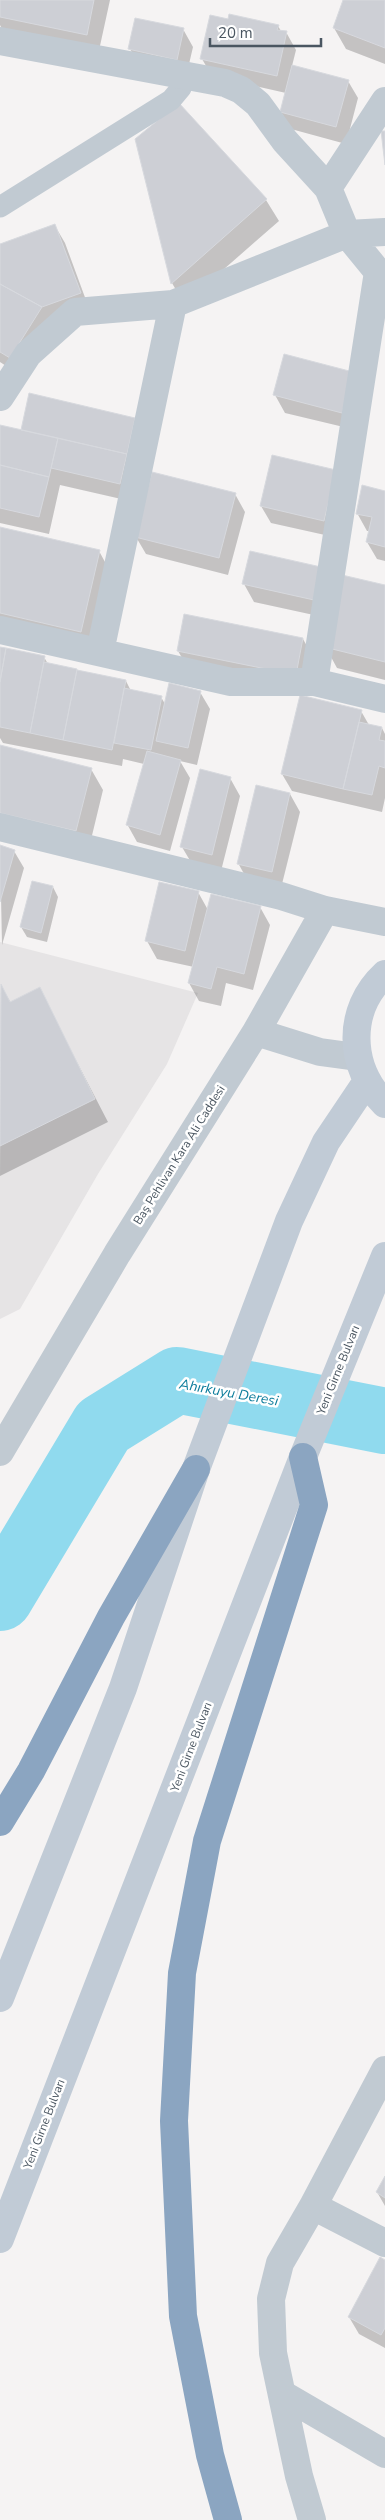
<svg xmlns="http://www.w3.org/2000/svg" width="385" height="2520" font-family="'Nunito Sans',sans-serif">
  <style>
    .education { fill: #e6e4e5 }
    .shadow { fill: #0003 }
    .lines { fill: none; stroke-linecap: round; stroke-linejoin: round }
    .river { stroke: #90daee; stroke-width: 66 }
    .building { fill: #cdcfd5; stroke: #d7d9de }
    .lane { stroke: #c1cad2; stroke-width: 21 }
    .street { stroke: #c1cad2; stroke-width: 28 }
    .secondary { stroke: #c1cbd6; stroke-width: 28 }
    .highway { stroke: #8ba5c1; stroke-width: 28 }
    .labels { text-anchor: middle; stroke-width: 5; stroke-linejoin: round; paint-order: stroke }
    .street-label { font-size: 12px; fill: #4a5661; stroke: #fff }
    .water-label { font-size: 14px; font-style: italic; fill: #0c7c9b; stroke: #fff }
  </style>
  <rect width="100%" height="100%" fill="#f5f3f3"/>
  <path class="education" d="M 0,942 L 198,993 L 167,1064 L 98,1174 L 20,1309 L 0,1319 Z"/>
  <path class="shadow" d="M 0,0 L 110,0 L 98,55 L 6,37 L 0,25 Z
    M 345,0 L 385,0 L 385,64 L 346,49 L 334,28 Z
    M 278,26 L 281,31 L 286,32 L 296,50 L 292,66 L 348,81 L 358,98 L 346,144 L 291,129 L 281,112 L 286,93 L 212,76 L 202,59 Z
    M 183,29 L 193,47 L 186,77 L 140,66 L 130,49 Z
    M 179,104 L 266,200 L 279,221 L 184,304 L 172,283 Z
    M 55,226 L 65,243 L 90,311 L 20,375 L 0,362 L 0,246 Z
    M 352,373 L 352,429 L 285,413 L 275,395 Z
    M 134,419 L 144,436 L 130,501 L 60,485 L 49,534 L 0,523 L 0,426 L 22,431 Z
    M 335,471 L 334,537 L 271,523 L 261,506 Z
    M 385,492 L 385,561 L 377,559 L 367,542 L 370,531 L 367,531 L 357,513 Z
    M 235,494 L 245,512 L 228,575 L 146,554 L 136,537 Z
    M 0,528 L 99,551 L 111,573 L 93,653 L 0,631 Z
    M 244,584 L 330,586 L 323,617 L 254,602 Z
    M 385,587 L 385,680 L 337,668 L 325,646 Z
    M 303,639 L 313,657 L 305,692 L 188,668 L 178,651 Z
    M 0,648 L 44,657 L 48,664 L 126,681 L 131,691 L 161,697 L 165,704 L 200,692 L 210,709 L 197,765 L 180,761 L 190,778 L 170,851 L 137,842 L 127,824 L 144,764 L 123,759 L 122,766 L 3,743 L 0,738 Z
    M 361,711 L 369,725 L 382,728 L 385,734 L 385,798 L 382,812 L 292,791 L 282,774 Z
    M 0,746 L 91,769 L 103,790 L 88,852 L 0,830 Z
    M 230,778 L 240,796 L 221,871 L 192,864 L 182,847 Z
    M 290,794 L 300,812 L 281,888 L 248,881 L 238,863 Z
    M 0,847 L 14,851 L 24,868 L 2,945 Z
    M 53,887 L 58,897 L 47,942 L 27,937 L 21,927 Z
    M 198,892 L 208,910 L 260,907 L 270,925 L 253,990 L 226,983 L 221,1006 L 199,1001 L 189,983 L 194,967 L 157,959 L 147,941 Z
    M 1,986 L 11,1003 L 39,989 L 108,1122 L 0,1176 Z
    M 385,2179 L 385,2206 L 377,2192 Z
    M 385,2261 L 385,2348 L 359,2334 L 349,2317 Z"/>
  <g class="lines">
    <path class="river" d="M 0,1598 L 103,1426 L 177,1380 L 385,1421"/>
  </g>
  <path class="building" d="M 0,0 L 94,0 L 87,35 L 0,17 Z
    M 343,0 L 385,0 L 385,48 L 333,28 Z
    M 229,14 L 279,25 L 277,30 L 287,31 L 277,76 L 200,59 L 210,15 L 228,19 Z
    M 135,18 L 184,28 L 177,60 L 128,49 Z
    M 292,65 L 349,80 L 336,127 L 280,112 Z
    M 179,103 L 267,199 L 171,284 L 135,139 Z
    M 381,131 L 385,131 L 385,165 Z
    M 55,224 L 81,293 L 42,307 L 0,284 L 0,244 Z
    M 0,284 L 42,307 L 10,358 L 0,352 Z
    M 284,354 L 353,372 L 342,413 L 273,395 Z
    M 29,393 L 135,418 L 127,454 L 21,430 Z
    M 0,425 L 58,438 L 49,477 L 0,465 Z
    M 58,438 L 127,454 L 120,484 L 51,468 Z
    M 272,455 L 336,470 L 324,521 L 260,506 Z
    M 0,465 L 49,477 L 39,517 L 0,508 Z
    M 152,472 L 236,493 L 219,558 L 135,537 Z
    M 362,485 L 385,491 L 385,547 L 366,542 L 372,517 L 356,514 Z
    M 0,527 L 100,550 L 81,632 L 0,613 Z
    M 250,551 L 321,567 L 314,600 L 242,584 Z
    M 342,575 L 385,585 L 385,662 L 324,647 Z
    M 184,614 L 303,638 L 296,675 L 177,651 Z
    M 0,647 L 6,648 L 0,682 Z
    M 6,648 L 45,656 L 30,733 L 0,727 L 0,682 Z
    M 44,662 L 77,669 L 63,740 L 30,733 Z
    M 77,670 L 126,680 L 112,750 L 63,740 Z
    M 169,683 L 201,691 L 188,748 L 156,741 Z
    M 124,688 L 162,696 L 151,750 L 114,743 Z
    M 300,695 L 362,710 L 343,789 L 281,774 Z
    M 359,722 L 382,727 L 379,740 L 385,741 L 385,768 L 379,766 L 372,795 L 343,789 Z
    M 0,745 L 92,768 L 76,831 L 0,813 Z
    M 147,751 L 181,760 L 160,835 L 126,825 Z
    M 200,769 L 231,777 L 212,855 L 180,847 Z
    M 256,785 L 290,793 L 272,872 L 237,864 Z
    M 0,845 L 15,850 L 0,902 Z
    M 32,881 L 53,886 L 41,933 L 20,927 Z
    M 159,882 L 199,891 L 185,951 L 145,941 Z
    M 211,894 L 261,906 L 244,974 L 217,967 L 211,989 L 188,983 Z
    M 1,984 L 10,1002 L 40,987 L 95,1099 L 0,1146 Z
    M 385,2176 L 385,2198 L 376,2192 Z
    M 380,2257 L 385,2260 L 385,2328 L 381,2335 L 348,2317 Z"/>
  <g class="lines">
    <path class="lane" d="M 0,207 L 171,100 L 181,88 L 186,76"/>
    <path class="street" d="M 0,41 L 225,83 L 241,90 L 258,104 L 285,141 L 328,188 L 347,234 L 378,272 L 314,682
      M 328,188 L 385,101
      M 0,397 L 28,354 L 75,312 L 173,304 L 347,234 L 385,232
      M 0,630 L 231,682 L 314,682 L 385,699
      M 100,652 L 173,304
      M 0,827 L 281,896 L 325,910 L 385,922
      M 256,1032 L 320,1052 L 357,1057
      M 0,1452 L 117,1254 L 256,1032 L 325,910
      M 313,2206 L 385,2243
      M 284,2395 L 385,2454
      M 312,2520 L 299,2476 L 273,2353 L 271,2299 L 280,2263 L 313,2206 L 385,2070"/>
    <path class="secondary" d="M 385,974 C 346,1010 348,1067 385,1104
      M 0,1998 L 123,1688 L 196,1469 L 289,1221 L 326,1142 L 367,1081
      M 0,2239 L 303,1457 L 385,1256"/>
    <path class="highway" d="M 0,1822 L 31,1771 L 111,1617 L 196,1469
      M 228,2520 L 210,2455 L 183,2316 L 174,2121 L 182,1973 L 207,1841 L 314,1505 L 303,1457"/>
  </g>
  <g class="labels">
    <g class="street-label">
      <text transform="translate(179 1155) rotate(-58)" y="4">Baş Pehlivan Kara Ali Caddesi</text>
      <text transform="translate(338 1370) rotate(-68)" y="4">Yeni Girne Bulvarı</text>
      <text transform="translate(191 1747) rotate(-69)" y="4">Yeni Girne Bulvarı</text>
      <text transform="translate(44 2124) rotate(-69)" y="4">Yeni Girne Bulvarı</text>
    </g>
    <g class="water-label">
      <text transform="translate(229 1392) rotate(10)" y="5">Ahırkuyu Deresi</text>
    </g>
  </g>
  <path d="M210 38v8h111v-8" fill="none" stroke="#4a5661" stroke-width="2.5"/>
  <text x="218" y="38" font-size="15" fill="#4a5661" stroke="#ffffff" stroke-width="4" paint-order="stroke">20 m</text>
</svg>
